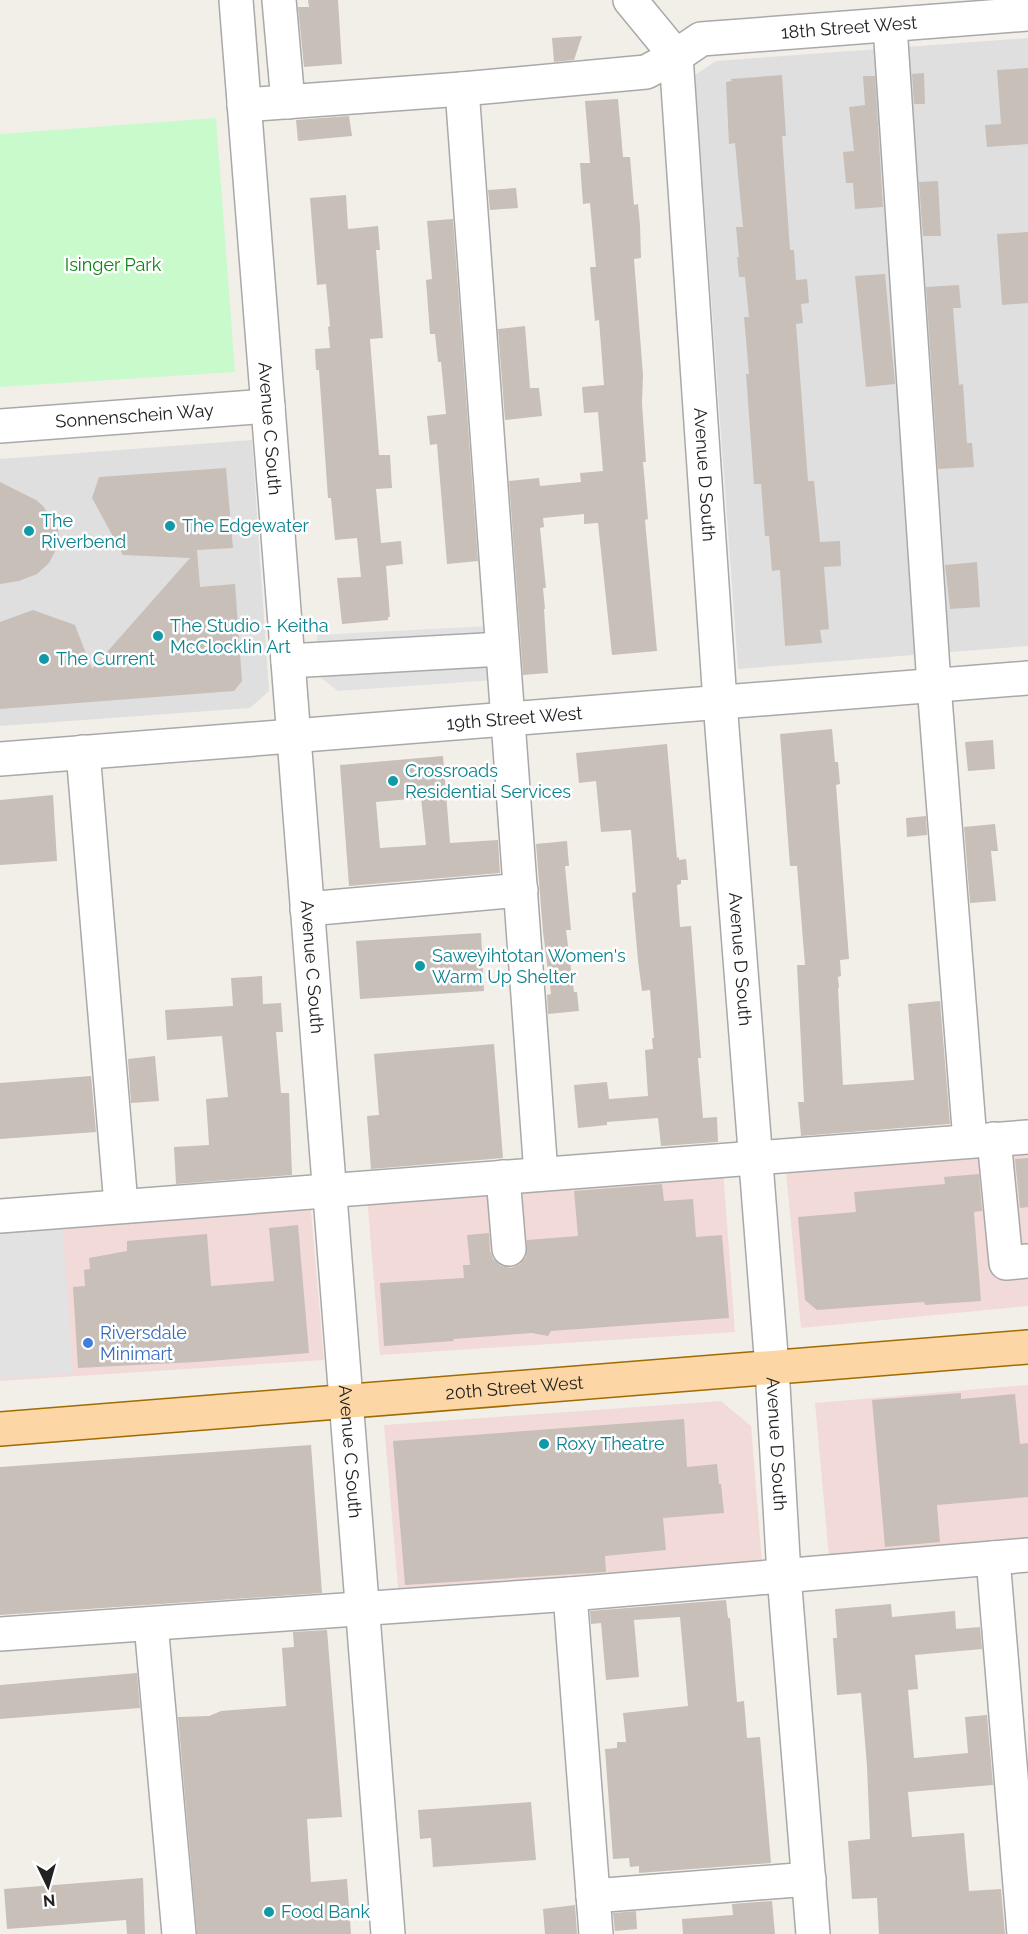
<svg xmlns="http://www.w3.org/2000/svg" width="1028" height="1934" font-family="Raleway,sans-serif">
  <style>
    .residential { fill: #e0dfdf }
    .commercial { fill: #f2dad9 }
    .park { fill: #c8facc }
    .parking { fill: #e2e2e2 }
    .building { fill: #c7bfb8; fill-rule: evenodd }
    .lines { fill: none; stroke-linecap: round; stroke-linejoin: round }
    .minor-casing { stroke: #a9a9a9; stroke-width: 36 }
    .major-casing { stroke: #a06b00; stroke-width: 36 }
    .minor { stroke: #fff; stroke-width: 33 }
    .major { stroke: #fcd6a4; stroke-width: 33 }
    .culture-dot { fill: #0f9aa8; stroke: #fff; stroke-width: 2 }
    .shop-dot { fill: #3f7fe0; stroke: #fff; stroke-width: 2 }
    .labels { text-anchor: middle; stroke-width: 5; stroke-linejoin: round; paint-order: stroke }
    .street-label { font-size: 18px; fill: #222; stroke: #fff }
    .park-label { font-size: 18px; fill: #0c8416; stroke: #fff }
    .culture-label { font-size: 18px; fill: #0d838f; stroke: #fff; text-anchor: start }
    .shop-label { font-size: 18px; fill: #366cbe; stroke: #fff; text-anchor: start }
  </style>
  <rect width="100%" height="100%" fill="#f2efe9"/>
  <path class="residential" d="M 1028,38 L 1028,646 L 738,669 L 695,75 L 716,61 Z
    M 252,440 L 269,691 L 250,708 L 0,726 L 0,459 Z"/>
  <path class="commercial" d="M 1028,1149 L 1028,1306 L 801,1328 L 786,1172 Z
    M 723,1169 L 735,1332 L 380,1355 L 367,1196 Z
    M 310,1199 L 324,1360 L 0,1381 L 0,1228 Z
    M 1028,1385 L 1028,1541 L 829,1557 L 815,1403 Z
    M 721,1401 L 751,1426 L 764,1587 L 401,1621 L 384,1425 Z"/>
  <path class="park" d="M 216,118 L 235,372 L 0,387 L 0,134 Z"/>
  <path class="parking" d="M 488,626 L 494,680 L 338,691 L 320,677 L 317,635 Z
    M 62,1221 L 73,1373 L 0,1379 L 0,1226 Z"/>
  <path class="building" d="M 308,0 L 338,0 L 342,64 L 304,67 L 298,7 L 309,7 Z
    M 582,36 L 574,60 L 554,62 L 552,38 Z
    M 1028,68 L 1028,144 L 987,147 L 985,125 L 1001,124 L 997,70 Z
    M 924,73 L 925,104 L 914,104 L 912,74 Z
    M 782,75 L 786,136 L 782,136 L 790,250 L 794,250 L 796,280 L 807,279 L 809,303 L 801,304 L 803,323 L 796,324 L 808,481 L 814,481 L 820,542 L 840,541 L 841,566 L 824,567 L 829,629 L 820,630 L 822,643 L 785,646 L 780,570 L 772,571 L 769,536 L 765,536 L 761,484 L 754,484 L 746,374 L 749,374 L 744,317 L 749,317 L 745,277 L 739,277 L 737,257 L 739,257 L 736,227 L 743,227 L 735,143 L 729,144 L 726,82 L 732,81 L 731,79 Z
    M 863,76 L 875,76 L 883,207 L 855,209 L 853,183 L 846,183 L 843,152 L 854,151 L 849,107 L 865,105 Z
    M 618,99 L 623,157 L 630,157 L 634,205 L 638,204 L 640,225 L 641,258 L 634,259 L 643,375 L 642,403 L 646,462 L 643,462 L 648,519 L 645,520 L 657,651 L 612,655 L 598,523 L 584,524 L 584,514 L 543,518 L 544,527 L 540,528 L 546,588 L 543,588 L 545,609 L 544,609 L 548,673 L 523,675 L 509,481 L 539,478 L 540,486 L 581,482 L 580,473 L 603,471 L 598,412 L 584,413 L 582,387 L 604,385 L 599,320 L 595,321 L 590,267 L 596,267 L 590,203 L 583,204 L 580,163 L 590,163 L 585,101 Z
    M 349,116 L 352,136 L 298,141 L 296,120 Z
    M 938,181 L 941,236 L 923,236 L 919,182 Z
    M 516,188 L 518,208 L 490,210 L 488,190 Z
    M 346,195 L 348,229 L 378,226 L 380,250 L 376,250 L 383,338 L 370,339 L 379,455 L 390,455 L 392,488 L 376,489 L 381,543 L 401,541 L 403,564 L 386,566 L 390,617 L 388,617 L 388,620 L 342,624 L 337,578 L 361,577 L 357,538 L 335,540 L 331,498 L 328,498 L 319,370 L 316,370 L 315,349 L 330,348 L 328,327 L 330,326 L 326,284 L 317,285 L 310,198 Z
    M 453,219 L 478,561 L 447,564 L 437,444 L 430,445 L 427,416 L 446,414 L 441,362 L 438,362 L 435,334 L 430,334 L 426,280 L 432,279 L 427,221 Z
    M 1028,232 L 1028,303 L 1002,305 L 997,234 Z
    M 885,274 L 895,384 L 866,387 L 855,276 Z
    M 959,285 L 961,308 L 953,308 L 959,385 L 963,384 L 967,443 L 972,443 L 974,467 L 938,469 L 926,287 Z
    M 525,326 L 530,388 L 539,388 L 542,416 L 505,420 L 498,329 Z
    M 226,468 L 233,548 L 197,550 L 200,587 L 235,584 L 242,681 L 234,691 L 0,709 L 0,622 L 33,610 L 75,625 L 92,669 L 190,558 L 123,555 L 92,498 L 99,477 Z
    M 0,482 L 36,500 L 43,506 L 57,526 L 59,535 L 57,548 L 49,563 L 37,574 L 19,581 L 0,584 Z
    M 977,562 L 980,607 L 950,609 L 945,565 Z
    M 832,729 L 835,762 L 838,762 L 840,784 L 836,785 L 849,959 L 840,960 L 841,976 L 838,977 L 839,988 L 838,988 L 843,1085 L 914,1080 L 908,1004 L 940,1001 L 950,1124 L 801,1136 L 798,1102 L 804,1102 L 797,965 L 805,965 L 797,866 L 790,866 L 780,734 Z
    M 993,740 L 995,769 L 968,771 L 965,742 Z
    M 667,744 L 677,858 L 679,857 L 679,860 L 686,859 L 688,880 L 681,880 L 681,884 L 677,885 L 680,927 L 691,926 L 701,1058 L 698,1058 L 703,1118 L 717,1117 L 718,1142 L 661,1146 L 658,1118 L 607,1122 L 607,1125 L 578,1128 L 574,1085 L 607,1082 L 609,1099 L 648,1096 L 645,1050 L 653,1049 L 652,1038 L 654,1038 L 650,990 L 642,991 L 638,961 L 632,893 L 636,892 L 631,830 L 601,832 L 596,781 L 579,783 L 576,753 Z
    M 443,756 L 450,843 L 498,840 L 500,873 L 349,886 L 340,765 ZM 421,798 L 426,845 L 380,848 L 376,802 Z
    M 53,795 L 57,861 L 0,865 L 0,800 Z
    M 926,816 L 927,835 L 907,837 L 906,818 Z
    M 995,824 L 998,851 L 991,851 L 996,901 L 970,903 L 964,827 Z
    M 567,841 L 569,866 L 565,866 L 571,930 L 566,930 L 574,992 L 577,992 L 579,1011 L 548,1014 L 547,995 L 551,994 L 543,932 L 536,844 Z
    M 481,933 L 484,991 L 360,999 L 356,941 Z
    M 262,976 L 263,1004 L 281,1003 L 283,1032 L 276,1032 L 281,1093 L 289,1093 L 292,1175 L 176,1184 L 174,1147 L 209,1145 L 206,1099 L 228,1097 L 222,1036 L 167,1040 L 165,1010 L 233,1006 L 231,978 Z
    M 494,1044 L 503,1158 L 371,1169 L 367,1116 L 379,1115 L 374,1054 Z
    M 155,1056 L 159,1101 L 131,1103 L 128,1059 Z
    M 91,1076 L 96,1132 L 0,1139 L 0,1083 Z
    M 1028,1158 L 1028,1207 L 1020,1208 L 1015,1159 Z
    M 979,1174 L 982,1211 L 974,1212 L 981,1301 L 925,1305 L 924,1302 L 817,1310 L 805,1300 L 798,1217 L 856,1212 L 854,1192 L 945,1184 L 944,1177 Z
    M 662,1184 L 664,1201 L 693,1199 L 696,1237 L 722,1235 L 729,1318 L 551,1331 L 548,1336 L 532,1333 L 453,1339 L 454,1341 L 384,1346 L 380,1283 L 464,1278 L 463,1265 L 470,1265 L 467,1235 L 489,1233 L 490,1251 L 493,1259 L 501,1266 L 511,1268 L 520,1264 L 526,1257 L 527,1240 L 578,1236 L 574,1191 Z
    M 298,1225 L 309,1353 L 196,1362 L 78,1368 L 73,1287 L 85,1286 L 84,1270 L 90,1269 L 89,1258 L 127,1251 L 127,1241 L 207,1234 L 211,1286 L 274,1281 L 269,1228 Z
    M 961,1393 L 961,1399 L 1015,1394 L 1020,1444 L 1028,1443 L 1028,1497 L 937,1505 L 940,1542 L 885,1547 L 872,1400 Z
    M 684,1419 L 687,1467 L 717,1464 L 719,1484 L 721,1484 L 724,1513 L 663,1518 L 666,1550 L 605,1556 L 606,1572 L 405,1585 L 393,1441 Z
    M 311,1445 L 322,1593 L 0,1615 L 0,1467 Z
    M 726,1600 L 728,1618 L 730,1618 L 737,1702 L 744,1701 L 747,1738 L 760,1737 L 771,1863 L 639,1873 L 639,1866 L 630,1867 L 629,1858 L 613,1859 L 605,1749 L 617,1748 L 617,1742 L 626,1742 L 623,1713 L 688,1706 L 680,1617 L 634,1620 L 639,1677 L 606,1680 L 601,1623 L 591,1624 L 590,1611 Z
    M 891,1604 L 892,1617 L 955,1611 L 956,1629 L 980,1627 L 982,1649 L 915,1655 L 918,1689 L 908,1690 L 914,1758 L 968,1753 L 965,1717 L 987,1715 L 993,1785 L 908,1792 L 912,1837 L 964,1833 L 969,1891 L 1001,1889 L 1005,1934 L 879,1934 L 877,1898 L 852,1899 L 848,1841 L 870,1839 L 867,1766 L 861,1693 L 837,1695 L 833,1638 L 837,1638 L 835,1609 Z
    M 327,1630 L 342,1817 L 307,1819 L 311,1882 L 347,1879 L 351,1934 L 197,1934 L 178,1717 L 209,1716 L 221,1711 L 286,1706 L 282,1648 L 294,1647 L 293,1632 Z
    M 137,1673 L 140,1708 L 0,1719 L 0,1685 Z
    M 531,1802 L 536,1860 L 433,1867 L 431,1838 L 420,1839 L 418,1810 Z
    M 143,1878 L 145,1934 L 127,1934 L 126,1920 L 7,1929 L 4,1889 Z
    M 772,1901 L 775,1934 L 683,1934 L 682,1919 L 733,1915 L 732,1904 Z
    M 575,1905 L 577,1934 L 545,1934 L 543,1909 Z
    M 636,1911 L 637,1929 L 615,1931 L 613,1913 Z"/>
  <g class="lines">
    <g class="minor-casing">
      <g id="minor">
        <path id="s1" d="M 236,0 L 388,1934"/>
        <path d="M 279,0 L 288,102"/>
        <path id="s2" d="M 630,0 L 676,56 L 720,702 L 772,1368 L 784,1575 L 813,1934"/>
        <path d="M 890,26 L 934,685 L 970,1141"/>
        <path d="M 462,89 L 541,1174"/>
        <path id="s3" d="M 244,105 L 462,89 L 646,72 L 676,56 L 701,39 L 1028,14"/>
        <path id="s4" d="M 0,426 L 268,406"/>
        <path d="M 288,661 L 502,649"/>
        <path d="M 83,752 L 121,1205"/>
        <path id="s5" d="M 0,759 L 1028,678"/>
        <path d="M 307,909 L 521,890"/>
        <path d="M 994,1139 L 1006,1263 L 1028,1261"/>
        <path d="M 503,1177 L 509,1249"/>
        <path d="M 0,1216 L 1028,1137"/>
        <path d="M 993,1558 L 1024,1934"/>
        <path d="M 570,1594 L 596,1934"/>
        <path d="M 151,1624 L 179,1934"/>
        <path d="M 0,1634 L 570,1594 L 1028,1555"/>
        <path d="M 593,1896 L 809,1879"/>
      </g>
    </g>
    <g class="major-casing">
      <g id="major">
        <path id="s6" d="M 0,1429 L 1028,1347"/>
      </g>
    </g>
    <use href="#minor" class="minor"/>
    <use href="#major" class="major"/>
  </g>
  <g class="culture-dot">
    <circle cx="170" cy="526" r="6"/>
    <circle cx="29" cy="531" r="6"/>
    <circle cx="158" cy="636" r="6"/>
    <circle cx="44" cy="659" r="6"/>
    <circle cx="393" cy="781" r="6"/>
    <circle cx="420" cy="966" r="6"/>
    <circle cx="544" cy="1444" r="6"/>
    <circle cx="269" cy="1912" r="6"/>
  </g>
  <circle class="shop-dot" cx="88" cy="1343" r="6"/>
  <g class="labels">
    <g class="street-label">
      <text dy="6" stroke="none"><textPath href="#s3" startOffset="616">18th Street West</textPath></text>
      <text dy="6" stroke="none"><textPath href="#s4" startOffset="135">Sonnenschein Way</textPath></text>
      <text dy="6" stroke="none"><textPath href="#s1" startOffset="430">Avenue C South</textPath></text>
      <text dy="6" stroke="none"><textPath href="#s2" startOffset="492">Avenue D South</textPath></text>
      <text dy="6" stroke="none"><textPath href="#s5" startOffset="516">19th Street West</textPath></text>
      <text dy="6" stroke="none"><textPath href="#s2" startOffset="978">Avenue D South</textPath></text>
      <text dy="6" stroke="none"><textPath href="#s1" startOffset="970">Avenue C South</textPath></text>
      <text dy="6" stroke="none"><textPath href="#s6" startOffset="516">20th Street West</textPath></text>
      <text dy="6" stroke="none"><textPath href="#s2" startOffset="1464">Avenue D South</textPath></text>
      <text dy="6" stroke="none"><textPath href="#s1" startOffset="1456">Avenue C South</textPath></text>
    </g>
    <g class="park-label">
      <text x="113" y="271">Isinger Park</text>
    </g>
    <g class="culture-label">
      <text x="41" y="527">The<tspan x="41" dy="21">Riverbend</tspan></text>
      <text x="182" y="532">The Edgewater</text>
      <text x="170" y="632">The Studio - Keitha<tspan x="170" dy="21">McClocklin Art</tspan></text>
      <text x="56" y="665">The Current</text>
      <text x="405" y="777">Crossroads<tspan x="405" dy="21">Residential Services</tspan></text>
      <text x="432" y="962">Saweyihtotan Women's<tspan x="432" dy="21">Warm Up Shelter</tspan></text>
      <text x="556" y="1450">Roxy Theatre</text>
      <text x="281" y="1918">Food Bank</text>
    </g>
    <g class="shop-label">
      <text x="100" y="1339">Riversdale<tspan x="100" dy="21">Minimart</tspan></text>
    </g>
  </g>
  <g transform="translate(48 1886) rotate(175)" stroke="#ffffff" stroke-width="4.5" paint-order="stroke">
  <path d="M0-4.5L10 22L0 15L-10 22Z" fill="#222222"/>
  <text y="-9" font-size="16" font-weight="bold" text-anchor="middle" fill="#222222">N</text>
  </g>
</svg>
